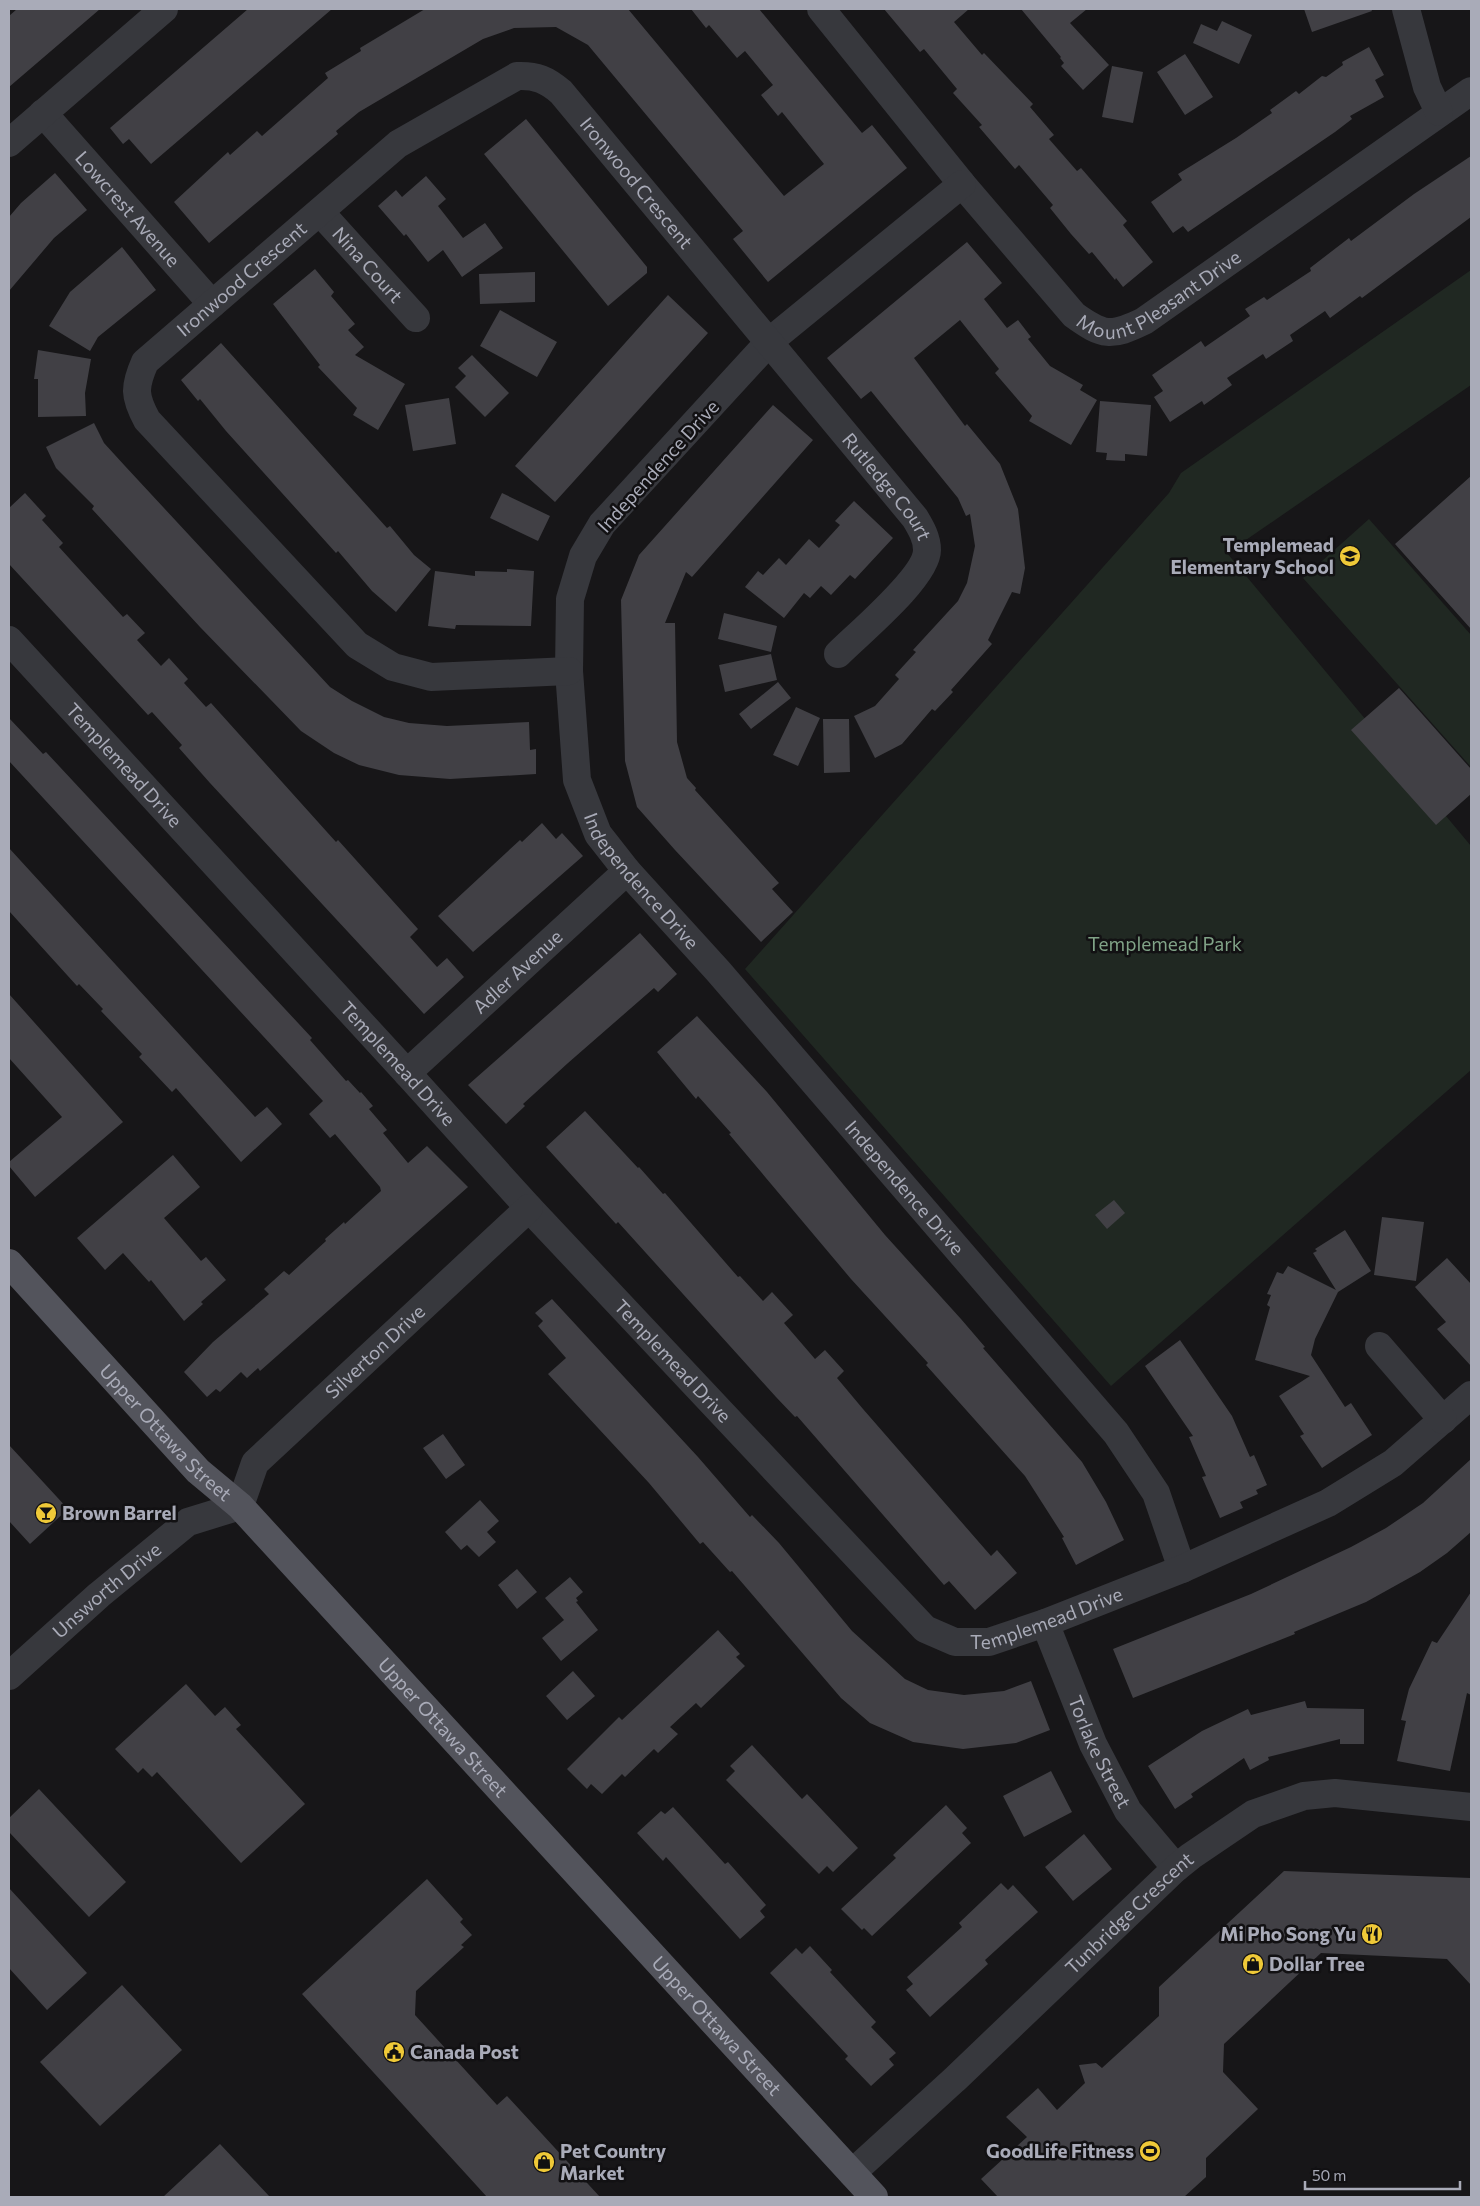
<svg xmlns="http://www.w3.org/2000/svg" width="1480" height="2206" font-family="Commissioner,sans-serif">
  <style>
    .green { fill: #202822 }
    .building { fill: #414045 }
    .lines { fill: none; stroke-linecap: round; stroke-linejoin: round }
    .minor { stroke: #37383d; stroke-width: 28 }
    .major { stroke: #53545c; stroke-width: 28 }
    .labels { text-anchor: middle; stroke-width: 5; stroke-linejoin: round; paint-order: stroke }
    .street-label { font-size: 19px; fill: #a9abb8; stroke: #121113 }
    .poi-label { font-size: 19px; font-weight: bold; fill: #a9abb8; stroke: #121113; text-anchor: start }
    .park-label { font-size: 19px; fill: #80a387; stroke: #121113 }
  </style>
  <rect width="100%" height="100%" fill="#171618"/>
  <path class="green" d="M 1471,270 L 1471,385 L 1227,553 L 1471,846 L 1471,1070 L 1111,1386 L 745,969 L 1169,493 L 1181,473 Z
    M 1369,519 L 1471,635 L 1471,767 L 1303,578 Z"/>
  <path class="building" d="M 17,9 L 100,9 L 9,87 L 9,16 Z
    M 248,9 L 332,9 L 151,164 L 129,139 L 123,144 L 110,128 Z
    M 425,9 L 628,9 L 784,196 L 824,164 L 782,112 L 778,116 L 761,95 L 773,85 L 745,51 L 737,58 L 709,25 L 706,28 L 691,9 L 759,9 L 862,133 L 872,125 L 907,168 L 768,282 L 733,239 L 743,231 L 588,45 L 556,27 L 514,28 L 483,39 L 359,112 L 336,131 L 338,134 L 209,243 L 174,202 L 228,152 L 230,155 L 257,131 L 262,136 L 328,78 L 325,73 L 361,51 L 360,48 Z
    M 884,9 L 969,9 L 954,22 L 982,55 L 984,53 L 1033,104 L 1030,107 L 1054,135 L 1049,139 L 1077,171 L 1081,168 L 1127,221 L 1123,225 L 1153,262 L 1123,287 L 1116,278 L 1115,280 L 1092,252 L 1089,254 L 1071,234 L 1050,208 L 1053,205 L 1019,165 L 1015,169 L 979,127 L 982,125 L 953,93 L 957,89 L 924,49 L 920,52 Z
    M 1021,9 L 1087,9 L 1070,23 L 1109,65 L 1083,90 L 1061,66 L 1064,63 L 1060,58 L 1061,57 Z
    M 1304,9 L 1371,9 L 1372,11 L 1312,32 Z
    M 1222,21 L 1252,35 L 1239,64 L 1193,43 L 1201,24 L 1217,31 Z
    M 1369,47 L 1384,75 L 1375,80 L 1384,97 L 1350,116 L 1352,119 L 1335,132 L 1188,232 L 1183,226 L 1173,233 L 1151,202 L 1182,180 L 1178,174 L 1236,138 L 1272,113 L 1270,110 L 1296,91 L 1299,94 L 1322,76 L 1326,77 L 1343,65 L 1342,62 Z
    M 1185,54 L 1213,97 L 1185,115 L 1157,72 Z
    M 1112,66 L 1143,72 L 1133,123 L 1102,117 Z
    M 526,119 L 647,267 L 647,273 L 608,306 L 484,154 Z
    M 1471,156 L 1471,217 L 1362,298 L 1360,296 L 1330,318 L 1325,311 L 1290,335 L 1293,341 L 1266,359 L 1263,354 L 1227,378 L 1232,385 L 1204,405 L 1202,401 L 1170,422 L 1154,397 L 1163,391 L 1152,375 L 1201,341 L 1205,347 L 1250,316 L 1245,309 L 1264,297 L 1267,300 L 1311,271 L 1310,268 L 1349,238 L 1351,241 L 1414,194 Z
    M 55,173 L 87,210 L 54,238 L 9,291 L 9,217 L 21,203 Z
    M 426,176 L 446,199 L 438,206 L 463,238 L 485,223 L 503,248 L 462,277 L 443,250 L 428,262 L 406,234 L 404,236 L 378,206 L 396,190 L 402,197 Z
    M 967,242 L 1002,283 L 984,299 L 1007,328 L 1018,320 L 1031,337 L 1028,339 L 1050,366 L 1083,385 L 1080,390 L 1097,400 L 1071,445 L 1029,421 L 1032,416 L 995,373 L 999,369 L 960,320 L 914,358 L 965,426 L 967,424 L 1000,464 L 1018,509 L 1025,568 L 1020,594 L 1012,592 L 988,640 L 992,644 L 951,690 L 953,692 L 935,711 L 932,709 L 902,744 L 875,758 L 854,716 L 875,706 L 899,679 L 895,675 L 916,652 L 913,650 L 958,601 L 967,583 L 975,546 L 970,514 L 966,516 L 958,498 L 871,391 L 861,399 L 827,358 Z
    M 122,247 L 156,290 L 98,337 L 90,351 L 49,326 L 70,292 Z
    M 315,269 L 334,292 L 331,296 L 355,324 L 348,330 L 364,347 L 355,355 L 405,384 L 378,430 L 353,415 L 357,408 L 318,367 L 320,365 L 273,304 Z
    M 535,272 L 535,302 L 480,304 L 479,274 Z
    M 668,295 L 708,333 L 555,502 L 515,466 Z
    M 500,310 L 557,342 L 537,377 L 480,346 Z
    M 221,343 L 387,528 L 390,526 L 414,555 L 431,569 L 396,612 L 372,591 L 338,551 L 336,553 L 309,523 L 226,431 L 200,399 L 198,401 L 181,380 Z
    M 38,350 L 91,359 L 85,393 L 86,416 L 38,417 L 38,379 L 34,379 Z
    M 472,355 L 509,393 L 485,417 L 455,387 L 466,376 L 458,368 Z
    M 449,398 L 456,444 L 413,451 L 405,405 Z
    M 1100,401 L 1151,405 L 1147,456 L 1125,454 L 1125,461 L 1106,460 L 1107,453 L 1096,452 Z
    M 773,405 L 813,440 L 692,577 L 686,572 L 665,623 L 675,623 L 677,742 L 687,778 L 696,788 L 695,790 L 779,883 L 772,889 L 793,912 L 761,942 L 675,850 L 637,807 L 625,761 L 621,600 L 639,555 Z
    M 94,423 L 104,443 L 125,466 L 330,687 L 352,701 L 384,717 L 409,723 L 447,726 L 529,722 L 530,750 L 536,749 L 536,774 L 450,779 L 399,775 L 359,765 L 334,753 L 301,731 L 200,627 L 92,509 L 94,506 L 56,468 L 46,447 Z
    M 1471,476 L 1471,629 L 1395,544 Z
    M 25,493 L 46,516 L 42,520 L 63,543 L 59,547 L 79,569 L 123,617 L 127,614 L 145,633 L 137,640 L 161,666 L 169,658 L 188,679 L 184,683 L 206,707 L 211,703 L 336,842 L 338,840 L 418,929 L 410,937 L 437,967 L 447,958 L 464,977 L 424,1014 L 210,783 L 179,748 L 182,745 L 152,712 L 148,715 L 9,564 L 9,508 Z
    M 502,493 L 550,516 L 538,541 L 490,518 Z
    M 854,501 L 893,538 L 855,579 L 850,575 L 831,595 L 821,586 L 810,598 L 804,593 L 784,618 L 745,587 L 758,571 L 763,575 L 779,558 L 786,565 L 809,539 L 819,548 L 840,525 L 835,521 Z
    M 507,569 L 534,571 L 531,626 L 456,625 L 455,629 L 428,626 L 435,571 L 475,576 L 475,571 L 507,572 Z
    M 724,613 L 777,626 L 771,652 L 718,639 Z
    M 771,654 L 777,680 L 725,692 L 719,665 Z
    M 778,682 L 791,698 L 751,729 L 739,714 Z
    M 1399,688 L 1471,769 L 1471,794 L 1436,825 L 1351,730 Z
    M 796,707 L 820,718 L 798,766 L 773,755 Z
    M 9,718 L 43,754 L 46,752 L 312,1038 L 310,1040 L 346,1081 L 348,1080 L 360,1093 L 361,1092 L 373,1106 L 369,1109 L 387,1130 L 383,1133 L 408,1163 L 427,1146 L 468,1187 L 260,1371 L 258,1368 L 247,1378 L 241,1372 L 220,1392 L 216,1389 L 207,1397 L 184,1372 L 213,1342 L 269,1294 L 264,1289 L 284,1271 L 289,1275 L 326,1241 L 325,1239 L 344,1222 L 345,1224 L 381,1191 L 380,1187 L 335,1134 L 330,1138 L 309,1114 L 323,1101 L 9,761 Z
    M 823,719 L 849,719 L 850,772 L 824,773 Z
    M 542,823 L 556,839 L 562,833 L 583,856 L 473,952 L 438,916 L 520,840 L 522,842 Z
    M 9,848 L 255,1117 L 267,1107 L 282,1124 L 241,1162 L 176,1088 L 172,1092 L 139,1057 L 142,1054 L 101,1011 L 103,1009 L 79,984 L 77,986 L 9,911 Z
    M 640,933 L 677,974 L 658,992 L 654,988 L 568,1063 L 523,1104 L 525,1106 L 506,1124 L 468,1085 Z
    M 9,994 L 123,1122 L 35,1197 L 9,1166 L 9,1162 L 62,1117 L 9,1058 Z
    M 697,1016 L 767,1092 L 885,1235 L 961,1319 L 985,1347 L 983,1348 L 1082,1462 L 1106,1502 L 1124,1540 L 1076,1565 L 1062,1538 L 1064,1537 L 1025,1476 L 926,1365 L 928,1363 L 851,1279 L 729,1134 L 731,1133 L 698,1096 L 696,1099 L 657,1052 Z
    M 585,1111 L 638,1168 L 639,1167 L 663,1194 L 665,1193 L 738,1277 L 740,1276 L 763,1301 L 772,1292 L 793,1315 L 784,1323 L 815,1359 L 825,1350 L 844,1371 L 837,1378 L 863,1409 L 991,1556 L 997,1550 L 1017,1573 L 975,1610 L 949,1581 L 944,1585 L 797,1416 L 795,1417 L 776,1397 L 618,1222 L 616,1224 L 546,1147 Z
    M 173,1155 L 200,1187 L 164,1218 L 201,1261 L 206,1257 L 226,1280 L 201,1302 L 203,1304 L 184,1321 L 151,1280 L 149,1282 L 123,1253 L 105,1270 L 77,1238 Z
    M 1114,1200 L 1125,1213 L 1107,1229 L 1095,1215 Z
    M 1382,1217 L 1424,1222 L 1416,1281 L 1374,1275 Z
    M 1345,1230 L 1371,1271 L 1338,1292 L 1315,1339 L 1311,1355 L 1345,1407 L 1351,1403 L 1372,1435 L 1322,1468 L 1300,1436 L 1304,1434 L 1279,1396 L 1310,1376 L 1255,1360 L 1270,1307 L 1267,1305 L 1271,1295 L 1267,1294 L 1277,1272 L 1283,1274 L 1288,1266 L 1336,1290 L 1313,1253 L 1317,1251 L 1315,1249 Z
    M 1447,1258 L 1471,1284 L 1471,1366 L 1437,1329 L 1446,1322 L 1415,1287 Z
    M 552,1299 L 698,1457 L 750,1517 L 752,1515 L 779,1543 L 852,1631 L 905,1679 L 928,1690 L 964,1695 L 1004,1691 L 1031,1681 L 1050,1730 L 1016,1743 L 963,1749 L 913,1742 L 870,1723 L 841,1698 L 732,1571 L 730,1572 L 703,1542 L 700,1544 L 649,1483 L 548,1374 L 566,1358 L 538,1326 L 543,1321 L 535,1313 Z
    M 1180,1340 L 1232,1416 L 1250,1457 L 1254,1455 L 1267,1485 L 1256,1490 L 1258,1494 L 1240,1502 L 1243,1508 L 1220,1518 L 1202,1477 L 1206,1476 L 1189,1437 L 1193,1436 L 1145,1366 Z
    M 443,1434 L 465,1465 L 446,1479 L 423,1448 Z
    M 9,1445 L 68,1509 L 30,1544 L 9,1521 Z
    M 1471,1459 L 1471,1532 L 1447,1553 L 1420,1572 L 1366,1602 L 1294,1632 L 1295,1634 L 1133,1698 L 1113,1649 L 1251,1594 L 1351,1547 L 1386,1528 L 1423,1503 Z
    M 480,1500 L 499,1521 L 487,1532 L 496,1542 L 479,1557 L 467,1545 L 461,1550 L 445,1532 Z
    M 517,1569 L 537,1592 L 517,1609 L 498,1585 Z
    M 570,1577 L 583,1592 L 576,1598 L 578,1601 L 576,1602 L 598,1630 L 561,1661 L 542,1638 L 564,1620 L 545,1598 Z
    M 1471,1592 L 1471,1695 L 1467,1693 L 1450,1771 L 1397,1761 L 1406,1721 L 1401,1720 L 1409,1689 L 1432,1641 L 1437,1643 Z
    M 718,1630 L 740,1654 L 736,1657 L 745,1666 L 701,1708 L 696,1703 L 670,1727 L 678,1734 L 658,1753 L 654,1749 L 625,1777 L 622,1774 L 602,1794 L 591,1784 L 587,1789 L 567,1769 L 619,1717 L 622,1720 Z
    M 573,1671 L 595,1696 L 567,1720 L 546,1696 Z
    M 186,1684 L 215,1716 L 225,1707 L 241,1725 L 236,1729 L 305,1804 L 241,1863 L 157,1772 L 152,1777 L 143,1768 L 138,1773 L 115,1749 Z
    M 1305,1701 L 1307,1708 L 1364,1709 L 1364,1744 L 1340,1744 L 1340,1739 L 1268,1757 L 1269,1760 L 1250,1770 L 1244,1758 L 1191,1794 L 1193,1797 L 1175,1809 L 1148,1766 L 1202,1731 L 1248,1709 L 1251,1715 Z
    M 752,1745 L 802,1799 L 807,1794 L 858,1848 L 833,1872 L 827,1866 L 819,1874 L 726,1780 L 735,1771 L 730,1766 Z
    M 1051,1771 L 1072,1812 L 1024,1837 L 1003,1796 Z
    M 39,1789 L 126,1882 L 89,1917 L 9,1832 L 9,1818 Z
    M 946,1805 L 967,1828 L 962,1833 L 971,1843 L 872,1936 L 864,1928 L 862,1930 L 841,1909 L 896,1858 L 893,1855 Z
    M 673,1807 L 725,1864 L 728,1862 L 766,1905 L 760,1911 L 765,1917 L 740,1939 L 666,1857 L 663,1861 L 637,1833 L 661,1811 L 665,1814 Z
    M 1084,1834 L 1112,1869 L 1073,1901 L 1045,1867 Z
    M 1284,1871 L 1471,1878 L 1471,1985 L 1447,1959 L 1321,1953 L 1224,2044 L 1223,2072 L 1258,2109 L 1206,2158 L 1206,2177 L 1184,2197 L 998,2197 L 981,2179 L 1027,2137 L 1006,2117 L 1038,2088 L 1057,2110 L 1085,2083 L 1079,2065 L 1096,2063 L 1102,2068 L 1159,2016 L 1159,1987 Z
    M 427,1879 L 463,1919 L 460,1922 L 472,1935 L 461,1945 L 464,1947 L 416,1991 L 415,2015 L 497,2105 L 507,2096 L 600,2197 L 487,2197 L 302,1994 Z
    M 1001,1883 L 1008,1890 L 1013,1885 L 1038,1912 L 985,1960 L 988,1964 L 930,2017 L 906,1990 L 913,1984 L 907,1977 L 962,1927 L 959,1923 Z
    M 9,1888 L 87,1973 L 47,2010 L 9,1968 Z
    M 810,1946 L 832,1970 L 830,1972 L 876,2022 L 871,2027 L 896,2053 L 889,2059 L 894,2065 L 871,2086 L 845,2059 L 848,2056 L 770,1973 L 796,1948 L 802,1954 Z
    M 122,1985 L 182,2050 L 100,2126 L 40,2062 Z
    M 220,2144 L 270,2197 L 163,2197 Z"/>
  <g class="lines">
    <g class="minor">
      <path id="s1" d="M 821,9 L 962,184 L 1074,315 C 1103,336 1111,337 1144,321 L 1471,91"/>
      <path d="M 1406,9 L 1427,87 L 1439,112"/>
      <path id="s2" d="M 43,113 L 212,304"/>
      <path d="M 9,143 L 164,9"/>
      <path id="s3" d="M 962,184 L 770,341 L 602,524 L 583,556 L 570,599 L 569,671 L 577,780 L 598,834 L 627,871 L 718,971 L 1116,1433 L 1156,1493 L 1182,1569"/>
      <path id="s4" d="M 320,212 L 416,318"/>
      <path id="s5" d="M 9,640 L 407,1073 L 529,1208 L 925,1629 L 955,1642 L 989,1642 L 1045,1623 L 1182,1569 L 1328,1503 L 1393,1463 L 1471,1395"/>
      <path id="s6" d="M 569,671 L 431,677 L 393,667 L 357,645 L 147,420 C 134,396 134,387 145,362 L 398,144 L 517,76 C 536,75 547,80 561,92 L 915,518 C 921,528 927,538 927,550 C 927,577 859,633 838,654"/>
      <path id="s7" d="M 407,1073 L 627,871"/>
      <path d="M 1379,1346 L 1443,1420"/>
      <path id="s8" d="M 1045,1623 L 1093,1744 L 1128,1811 L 1176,1868"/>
      <path id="s9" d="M 9,1676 L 99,1595 L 188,1522 L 240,1506 L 255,1463 L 529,1208"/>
      <path id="s10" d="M 852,2173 L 954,2080 L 1176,1868 L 1191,1856 L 1253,1814 L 1304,1796 L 1335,1793 L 1471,1807"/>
    </g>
    <path class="major" id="s11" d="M 9,1263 L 198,1471 L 240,1506 L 874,2197"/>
  </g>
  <defs>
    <g id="school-disc" transform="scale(1.125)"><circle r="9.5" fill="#efc938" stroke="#121113"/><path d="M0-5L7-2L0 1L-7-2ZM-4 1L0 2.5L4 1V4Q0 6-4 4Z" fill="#111"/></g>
    <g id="bar-disc" transform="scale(1.125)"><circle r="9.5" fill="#efc938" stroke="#121113"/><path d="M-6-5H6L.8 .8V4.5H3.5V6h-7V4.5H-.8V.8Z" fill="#111"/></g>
    <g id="restaurant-disc" transform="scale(1.125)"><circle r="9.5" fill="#efc938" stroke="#121113"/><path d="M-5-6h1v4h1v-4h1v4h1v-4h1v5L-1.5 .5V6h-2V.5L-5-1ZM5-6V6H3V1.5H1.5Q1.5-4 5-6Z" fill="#111"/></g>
    <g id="shop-disc" transform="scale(1.125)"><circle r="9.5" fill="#efc938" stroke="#121113"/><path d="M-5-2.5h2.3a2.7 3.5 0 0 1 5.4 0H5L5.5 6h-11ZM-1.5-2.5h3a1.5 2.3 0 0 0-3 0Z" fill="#111"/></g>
    <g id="civic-disc" transform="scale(1.125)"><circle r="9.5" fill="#efc938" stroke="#121113"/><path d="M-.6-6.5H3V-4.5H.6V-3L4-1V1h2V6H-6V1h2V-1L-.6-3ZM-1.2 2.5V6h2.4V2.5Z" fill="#111"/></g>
    <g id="stadium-disc" transform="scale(1.125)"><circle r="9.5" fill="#efc938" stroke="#121113"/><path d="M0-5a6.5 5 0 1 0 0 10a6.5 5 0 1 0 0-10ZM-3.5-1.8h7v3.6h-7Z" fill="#111"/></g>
  </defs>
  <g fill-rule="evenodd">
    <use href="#school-disc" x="1350" y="556"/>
    <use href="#bar-disc" x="46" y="1513"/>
    <use href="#restaurant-disc" x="1372" y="1934"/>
    <use href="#shop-disc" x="1253" y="1964"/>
    <use href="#civic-disc" x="394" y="2052"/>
    <use href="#stadium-disc" x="1150" y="2151"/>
    <use href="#shop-disc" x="544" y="2162"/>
  </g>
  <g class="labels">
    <g class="street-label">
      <text dy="7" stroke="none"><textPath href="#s6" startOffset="1226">Ironwood Crescent</textPath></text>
      <text dy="7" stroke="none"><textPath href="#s2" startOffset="128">Lowcrest Avenue</textPath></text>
      <text dy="7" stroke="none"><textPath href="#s4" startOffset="71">Nina Court</textPath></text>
      <text dy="7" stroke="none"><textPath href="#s6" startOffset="716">Ironwood Crescent</textPath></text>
      <text dy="7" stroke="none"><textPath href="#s1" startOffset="496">Mount Pleasant Drive</textPath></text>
      <text transform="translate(658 466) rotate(-48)" y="7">Independence Drive</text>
      <text dy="7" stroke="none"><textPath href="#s6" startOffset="1620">Rutledge Court</textPath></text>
      <text dy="7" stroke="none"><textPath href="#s5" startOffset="170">Templemead Drive</textPath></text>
      <text dy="7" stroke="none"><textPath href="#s3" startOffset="881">Independence Drive</textPath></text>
      <text dy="7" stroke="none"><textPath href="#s7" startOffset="150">Adler Avenue</textPath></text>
      <text dy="7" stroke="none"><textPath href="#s5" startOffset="575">Templemead Drive</textPath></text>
      <text dy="7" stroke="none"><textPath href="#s3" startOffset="1286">Independence Drive</textPath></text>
      <text dy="7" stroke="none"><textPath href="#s9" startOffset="500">Silverton Drive</textPath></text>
      <text dy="7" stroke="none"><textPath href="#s5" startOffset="980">Templemead Drive</textPath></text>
      <text dy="7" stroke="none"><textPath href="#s11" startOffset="231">Upper Ottawa Street</textPath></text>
      <text dy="7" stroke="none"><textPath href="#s9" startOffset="130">Unsworth Drive</textPath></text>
      <text dy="7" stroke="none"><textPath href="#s5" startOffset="1476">Templemead Drive</textPath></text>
      <text dy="7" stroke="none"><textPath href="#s11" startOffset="636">Upper Ottawa Street</textPath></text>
      <text dy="7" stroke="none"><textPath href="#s8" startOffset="140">Torlake Street</textPath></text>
      <text dy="7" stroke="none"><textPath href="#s10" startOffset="380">Tunbridge Crescent</textPath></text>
      <text dy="7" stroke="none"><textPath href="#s11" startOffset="1041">Upper Ottawa Street</textPath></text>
    </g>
    <g class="poi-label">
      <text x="1334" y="552" text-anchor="end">Templemead<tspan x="1334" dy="22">Elementary School</tspan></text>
      <text x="62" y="1520">Brown Barrel</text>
      <text x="1356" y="1941" text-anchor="end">Mi Pho Song Yu</text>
      <text x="1269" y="1971">Dollar Tree</text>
      <text x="410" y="2059">Canada Post</text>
      <text x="560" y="2158">Pet Country<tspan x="560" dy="22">Market</tspan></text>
      <text x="1134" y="2158" text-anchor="end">GoodLife Fitness</text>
    </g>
    <g class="park-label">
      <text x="1165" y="951">Templemead Park</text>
    </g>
  </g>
  <rect width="1480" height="2206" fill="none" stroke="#a9abb8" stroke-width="20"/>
  <path d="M1305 2181v8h155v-8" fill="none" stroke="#a9abb8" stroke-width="2.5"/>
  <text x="1312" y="2181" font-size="15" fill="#a9abb8" stroke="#121113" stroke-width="4" paint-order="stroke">50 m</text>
</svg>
